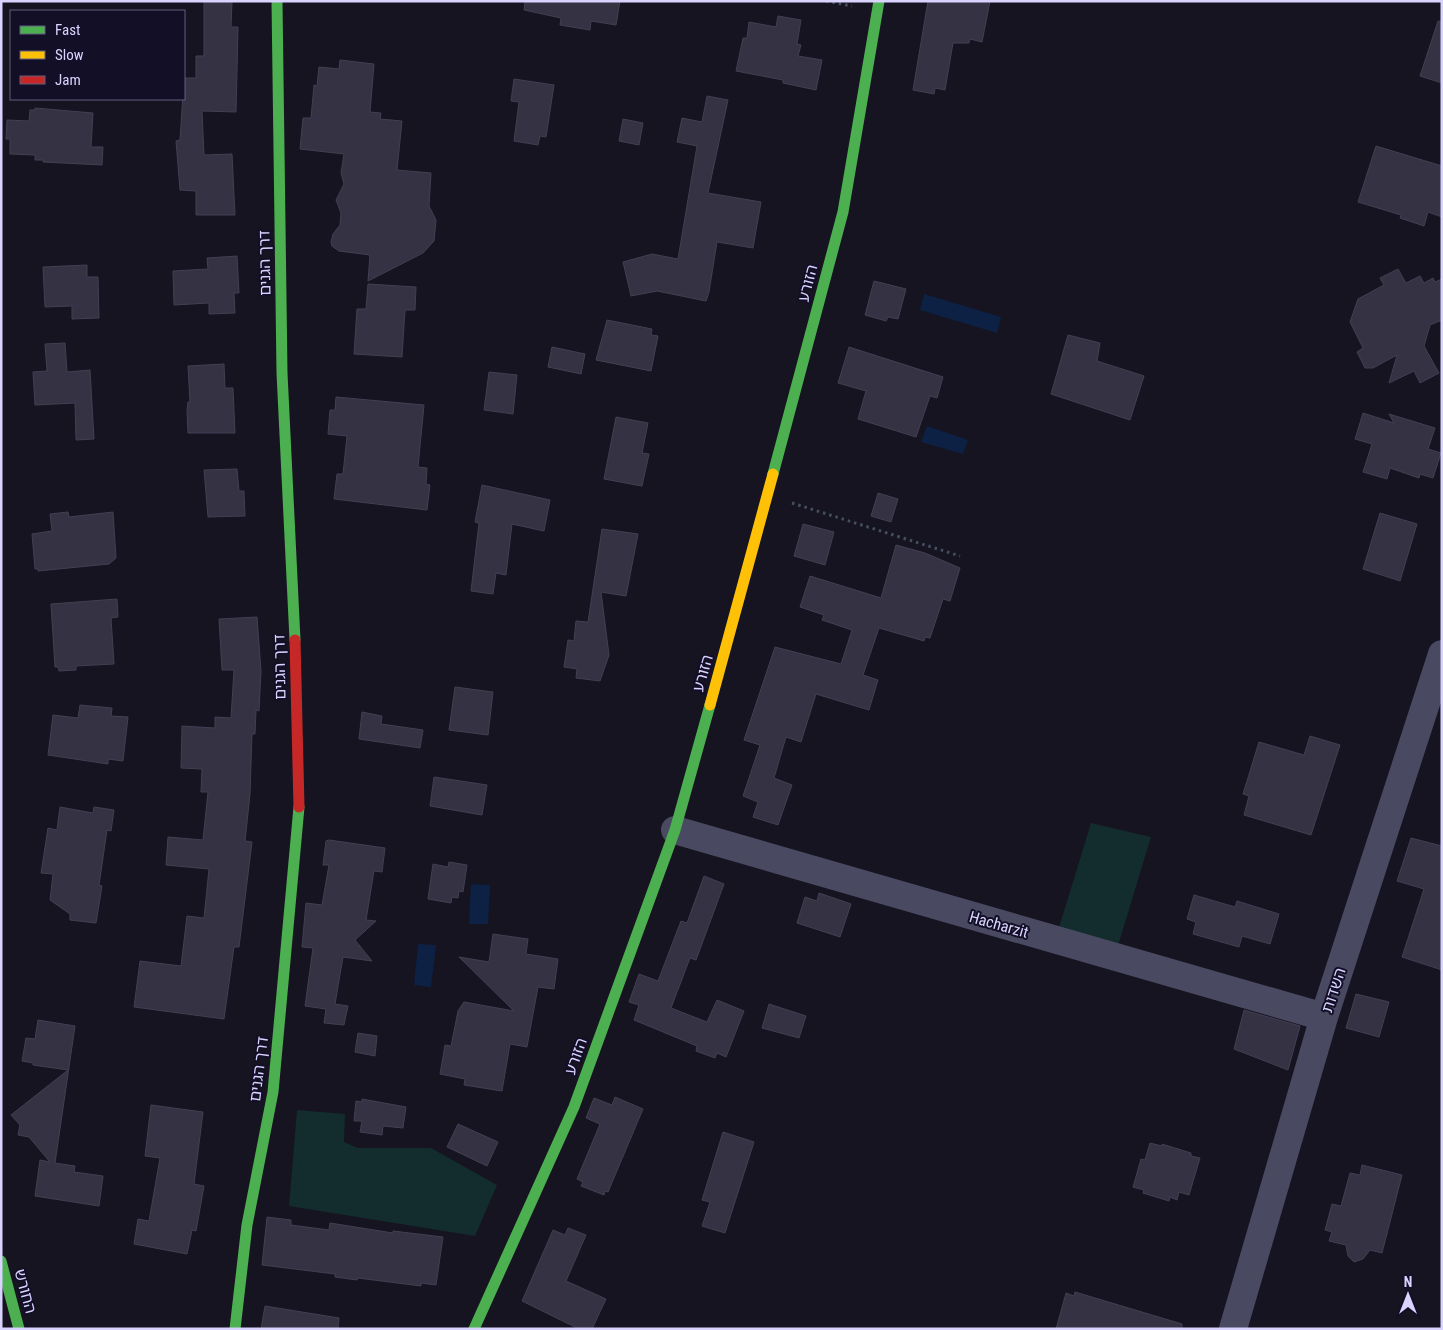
<svg xmlns="http://www.w3.org/2000/svg" width="1443" height="1330" font-family="'Roboto Condensed','Noto Sans Hebrew',sans-serif">
  <style>
    .green { fill: #132c2d }
    .water { fill: #0d2144 }
    .building { fill: #343243; stroke: #433f54 }
    .lines { fill: none; stroke-linecap: round; stroke-linejoin: round }
    .path { stroke: #44505f; stroke-width: 3; stroke-dasharray: 2.5 4; stroke-linecap: butt }
    .street { stroke: #4a4962; stroke-width: 28 }
    .fast { stroke: #4caf50; stroke-width: 11 }
    .slow { stroke: #ffc107; stroke-width: 11 }
    .jam { stroke: #c62828; stroke-width: 11 }
    .labels { text-anchor: middle; stroke-width: 4; stroke-linejoin: round; paint-order: stroke }
    .street-label { font-size: 16px; fill: #d9d4ff; stroke: #130f26 }
  </style>
  <rect width="100%" height="100%" fill="#161421"/>
  <path class="green" d="M 1091,823 L 1151,837 L 1117,949 L 1057,934 Z
    M 297,1110 L 345,1114 L 344,1142 L 358,1148 L 431,1148 L 497,1185 L 475,1236 L 289,1206 Z"/>
  <path class="water" d="M 924,294 L 1001,317 L 997,333 L 920,310 Z
    M 927,426 L 968,440 L 963,454 L 921,442 Z
    M 471,884 L 490,885 L 488,924 L 469,924 Z
    M 418,944 L 436,945 L 431,987 L 414,985 Z"/>
  <path class="building" d="M 204,1 L 232,1 L 231,27 L 238,27 L 236,112 L 202,111 L 204,155 L 232,154 L 235,215 L 196,215 L 196,191 L 180,190 L 176,141 L 180,140 L 184,78 L 196,78 L 196,56 L 204,56 Z
    M 525,1 L 620,1 L 616,25 L 591,21 L 590,30 L 560,25 L 561,18 L 524,10 Z
    M 928,1 L 990,1 L 982,42 L 970,39 L 969,43 L 953,43 L 945,90 L 935,88 L 934,94 L 913,90 Z
    M 778,16 L 801,20 L 797,44 L 801,45 L 798,56 L 822,60 L 816,90 L 783,83 L 783,80 L 736,71 L 743,38 L 747,38 L 749,22 L 776,27 Z
    M 1438,21 L 1442,22 L 1442,83 L 1420,76 Z
    M 340,60 L 374,64 L 370,112 L 381,113 L 380,119 L 402,121 L 397,170 L 431,173 L 429,206 L 436,220 L 434,241 L 423,253 L 368,281 L 370,255 L 339,251 L 332,246 L 331,242 L 333,234 L 340,225 L 341,213 L 336,200 L 344,184 L 341,173 L 344,154 L 300,149 L 303,118 L 311,118 L 314,85 L 317,86 L 319,67 L 339,69 Z
    M 514,79 L 554,85 L 546,137 L 540,136 L 538,145 L 514,141 L 519,102 L 511,101 Z
    M 707,96 L 728,100 L 708,193 L 761,202 L 753,248 L 717,242 L 709,292 L 706,301 L 657,291 L 631,296 L 623,262 L 652,254 L 678,259 L 697,146 L 677,142 L 682,118 L 702,122 Z
    M 35,108 L 93,113 L 91,147 L 103,147 L 102,165 L 43,162 L 43,160 L 35,160 L 35,155 L 10,154 L 10,139 L 6,139 L 7,120 L 29,121 L 30,110 L 35,110 Z
    M 623,119 L 643,123 L 639,145 L 619,141 Z
    M 1376,146 L 1442,166 L 1442,217 L 1428,212 L 1424,226 L 1400,218 L 1401,215 L 1358,202 Z
    M 237,256 L 239,293 L 234,293 L 235,313 L 209,314 L 209,303 L 174,305 L 173,271 L 208,269 L 207,258 Z
    M 87,265 L 87,277 L 98,277 L 99,318 L 72,319 L 72,306 L 45,307 L 43,267 Z
    M 1398,269 L 1406,283 L 1420,276 L 1424,283 L 1433,278 L 1435,282 L 1442,279 L 1442,320 L 1430,325 L 1424,346 L 1439,373 L 1420,383 L 1414,371 L 1389,383 L 1397,355 L 1373,368 L 1365,368 L 1357,352 L 1363,348 L 1350,322 L 1358,299 L 1384,285 L 1380,278 Z
    M 874,281 L 906,289 L 898,319 L 888,317 L 886,321 L 865,315 Z
    M 368,284 L 416,287 L 415,310 L 405,310 L 402,357 L 354,354 L 357,309 L 366,309 Z
    M 607,320 L 652,329 L 651,335 L 658,336 L 651,371 L 596,360 Z
    M 1068,335 L 1100,343 L 1097,361 L 1144,376 L 1130,420 L 1051,394 Z
    M 65,343 L 67,372 L 90,370 L 94,439 L 76,440 L 75,403 L 35,405 L 33,372 L 47,371 L 45,344 Z
    M 552,347 L 585,354 L 581,374 L 548,367 Z
    M 849,347 L 943,377 L 937,398 L 930,396 L 916,437 L 858,419 L 866,391 L 838,383 Z
    M 224,364 L 225,388 L 233,388 L 235,433 L 188,433 L 187,410 L 188,402 L 190,402 L 188,366 Z
    M 489,372 L 517,375 L 513,414 L 484,410 Z
    M 336,397 L 424,405 L 418,467 L 427,468 L 426,484 L 430,485 L 427,510 L 334,499 L 337,474 L 343,474 L 347,436 L 328,434 L 330,410 L 335,410 Z
    M 1363,413 L 1394,423 L 1389,414 L 1435,428 L 1428,449 L 1441,453 L 1433,478 L 1420,474 L 1419,478 L 1390,468 L 1387,479 L 1363,472 L 1372,444 L 1355,439 Z
    M 616,417 L 648,423 L 642,453 L 649,454 L 642,486 L 604,479 Z
    M 237,469 L 239,491 L 244,491 L 245,516 L 208,517 L 204,470 Z
    M 482,485 L 550,500 L 544,531 L 512,524 L 506,575 L 496,573 L 493,594 L 471,591 L 479,523 L 475,522 Z
    M 878,493 L 898,499 L 891,522 L 871,516 Z
    M 68,512 L 69,517 L 113,512 L 116,558 L 109,564 L 38,571 L 38,569 L 35,569 L 32,534 L 52,531 L 50,514 Z
    M 1380,513 L 1417,524 L 1400,581 L 1363,569 Z
    M 803,524 L 834,532 L 825,565 L 794,556 Z
    M 602,529 L 638,534 L 626,596 L 601,592 L 609,655 L 600,681 L 576,678 L 577,669 L 564,667 L 568,640 L 574,641 L 576,621 L 588,622 Z
    M 896,545 L 925,553 L 960,568 L 950,601 L 943,599 L 930,638 L 925,637 L 924,641 L 879,628 L 863,675 L 878,680 L 869,710 L 816,694 L 801,742 L 786,737 L 774,778 L 792,785 L 778,825 L 753,817 L 758,802 L 743,796 L 760,745 L 744,740 L 775,647 L 841,664 L 852,630 L 822,620 L 824,615 L 800,607 L 810,576 L 881,598 Z
    M 117,599 L 118,617 L 111,618 L 114,664 L 76,666 L 76,670 L 59,671 L 58,667 L 55,667 L 51,604 Z
    M 257,617 L 261,671 L 259,711 L 256,710 L 255,734 L 252,734 L 250,794 L 245,841 L 252,842 L 239,947 L 234,947 L 224,1019 L 134,1007 L 140,961 L 181,966 L 187,916 L 204,918 L 209,869 L 166,865 L 168,837 L 203,840 L 208,792 L 201,792 L 202,769 L 181,768 L 182,726 L 215,728 L 215,717 L 231,718 L 234,670 L 222,670 L 219,619 Z
    M 455,687 L 493,692 L 488,735 L 449,730 Z
    M 80,705 L 112,708 L 111,716 L 128,717 L 123,761 L 108,759 L 108,764 L 48,755 L 53,715 L 78,718 Z
    M 362,712 L 382,716 L 381,724 L 423,730 L 420,748 L 359,739 Z
    M 1310,736 L 1340,745 L 1311,835 L 1244,815 L 1249,796 L 1243,794 L 1259,742 L 1304,755 Z
    M 434,777 L 487,785 L 482,815 L 430,806 Z
    M 60,807 L 93,813 L 94,807 L 114,810 L 111,831 L 107,830 L 99,885 L 102,886 L 96,923 L 70,920 L 70,914 L 50,900 L 53,874 L 41,873 L 48,828 L 57,830 Z
    M 1411,838 L 1442,846 L 1442,970 L 1402,957 L 1424,889 L 1397,881 Z
    M 329,840 L 385,848 L 382,872 L 374,871 L 366,920 L 376,921 L 355,940 L 372,961 L 343,957 L 335,1004 L 348,1006 L 344,1025 L 324,1023 L 326,1009 L 305,1006 L 313,948 L 302,947 L 306,903 L 322,905 L 329,865 L 323,865 L 326,841 Z
    M 449,862 L 467,865 L 463,892 L 459,891 L 458,898 L 452,897 L 451,903 L 428,899 L 433,864 L 448,867 Z
    M 704,876 L 724,884 L 696,960 L 690,958 L 671,1008 L 707,1022 L 717,1000 L 744,1011 L 726,1057 L 717,1053 L 715,1058 L 696,1051 L 697,1046 L 634,1020 L 639,1005 L 629,1002 L 639,974 L 658,981 L 681,921 L 687,923 Z
    M 819,893 L 851,904 L 840,937 L 797,923 L 805,897 L 817,901 Z
    M 1194,895 L 1235,907 L 1237,901 L 1279,914 L 1270,944 L 1242,936 L 1239,947 L 1193,934 L 1196,922 L 1187,919 Z
    M 493,934 L 528,939 L 526,954 L 558,959 L 554,989 L 538,987 L 527,1047 L 510,1044 L 502,1091 L 464,1085 L 465,1079 L 440,1074 L 445,1045 L 451,1046 L 458,1011 L 464,1002 L 514,1011 L 459,957 L 489,962 Z
    M 1356,994 L 1389,1002 L 1379,1037 L 1346,1028 Z
    M 769,1004 L 806,1016 L 799,1038 L 762,1028 Z
    M 1244,1010 L 1300,1026 L 1288,1070 L 1234,1049 Z
    M 38,1020 L 75,1026 L 55,1163 L 75,1166 L 74,1172 L 103,1176 L 99,1206 L 35,1196 L 40,1160 L 50,1162 L 29,1137 L 18,1135 L 20,1125 L 11,1115 L 68,1070 L 33,1065 L 33,1063 L 22,1061 L 26,1038 L 35,1039 Z
    M 358,1033 L 377,1036 L 375,1056 L 355,1052 Z
    M 615,1097 L 643,1109 L 608,1192 L 605,1191 L 604,1195 L 581,1186 L 583,1182 L 577,1179 L 600,1124 L 586,1118 L 594,1098 L 612,1105 Z
    M 362,1099 L 406,1107 L 403,1128 L 383,1126 L 382,1135 L 360,1132 L 362,1121 L 354,1121 L 356,1101 L 362,1102 Z
    M 151,1105 L 203,1112 L 194,1184 L 204,1186 L 196,1231 L 192,1230 L 187,1254 L 134,1244 L 138,1219 L 149,1221 L 160,1158 L 145,1156 Z
    M 458,1124 L 498,1142 L 487,1166 L 447,1147 Z
    M 723,1132 L 754,1142 L 725,1233 L 702,1226 L 710,1202 L 702,1200 Z
    M 1150,1143 L 1162,1146 L 1162,1144 L 1191,1153 L 1191,1156 L 1200,1158 L 1189,1195 L 1179,1192 L 1177,1200 L 1170,1197 L 1169,1201 L 1143,1193 L 1144,1190 L 1133,1187 L 1141,1159 L 1145,1160 Z
    M 1362,1165 L 1402,1175 L 1382,1253 L 1370,1250 L 1363,1259 L 1354,1262 L 1348,1256 L 1346,1245 L 1329,1241 L 1332,1232 L 1325,1230 L 1332,1204 L 1341,1206 L 1350,1173 L 1360,1175 Z
    M 267,1217 L 291,1220 L 291,1225 L 329,1230 L 330,1223 L 393,1233 L 393,1231 L 443,1237 L 436,1285 L 421,1283 L 421,1286 L 358,1278 L 357,1280 L 335,1277 L 335,1274 L 262,1265 Z
    M 568,1228 L 586,1235 L 566,1281 L 606,1299 L 592,1329 L 579,1329 L 522,1301 L 553,1230 L 565,1235 Z
    M 1075,1292 L 1182,1324 L 1182,1329 L 1056,1329 L 1066,1293 L 1074,1296 Z
    M 265,1306 L 339,1318 L 338,1329 L 261,1329 Z"/>
  <g class="lines">
    <path class="path" d="M 826,1 L 852,6
      M 792,503 L 960,556"/>
    <path class="street" d="M 675,830 L 1324,1017
      M 1233,1329 L 1324,1017 L 1442,654"/>
    <path class="fast" d="M 277,1 L 282,373 L 295,640
      M 773,474 L 843,212 L 879,1
      M 1,1261 L 19,1329
      M 235,1329 L 247,1225 L 273,1092 L 299,807
      M 474,1329 L 574,1107 L 675,830 L 710,705"/>
    <path class="slow" d="M 710,705 L 773,474"/>
    <path class="jam" d="M 295,640 L 299,807"/>
  </g>
  <g class="labels">
    <g class="street-label">
      <text transform="translate(264 263) rotate(-91)" y="6">דרך הגנים</text>
      <text transform="translate(807 283) rotate(-75)" y="6">הזורע</text>
      <text transform="translate(279 667) rotate(-91)" y="6">דרך הגנים</text>
      <text transform="translate(702 673) rotate(-74)" y="6">הזורע</text>
      <text transform="translate(999 924) rotate(16)" y="6">Hacharzit</text>
      <text transform="translate(1333 990) rotate(-72)" y="6">השדות</text>
      <text transform="translate(575 1056) rotate(-70)" y="6">הזורע</text>
      <text transform="translate(258 1069) rotate(-83)" y="6">דרך הגנים</text>
      <text transform="translate(26 1291) rotate(75)" y="6">החורש</text>
    </g>
  </g>
  <rect width="1443" height="1330" fill="none" stroke="#d9d4ff" stroke-width="5"/>
  <rect x="10" y="10" width="175" height="90" fill="#130f26" stroke="#625e7d"/>
  <rect x="20" y="26" width="25" height="8" fill="#4caf50" stroke="#625e7d"/>
  <text x="55" y="35" font-size="15" fill="#d9d4ff">Fast</text>
  <rect x="20" y="51" width="25" height="8" fill="#ffc107" stroke="#625e7d"/>
  <text x="55" y="60" font-size="15" fill="#d9d4ff">Slow</text>
  <rect x="20" y="76" width="25" height="8" fill="#c62828" stroke="#625e7d"/>
  <text x="55" y="85" font-size="15" fill="#d9d4ff">Jam</text>
  <g transform="translate(1408 1295)" stroke="#130f26" stroke-width="4" paint-order="stroke">
  <path d="M0-4L9 19L0 12L-9 19Z" fill="#d9d4ff"/>
  <text y="-8" font-size="14" font-weight="bold" text-anchor="middle" fill="#d9d4ff">N</text>
  </g>
</svg>
